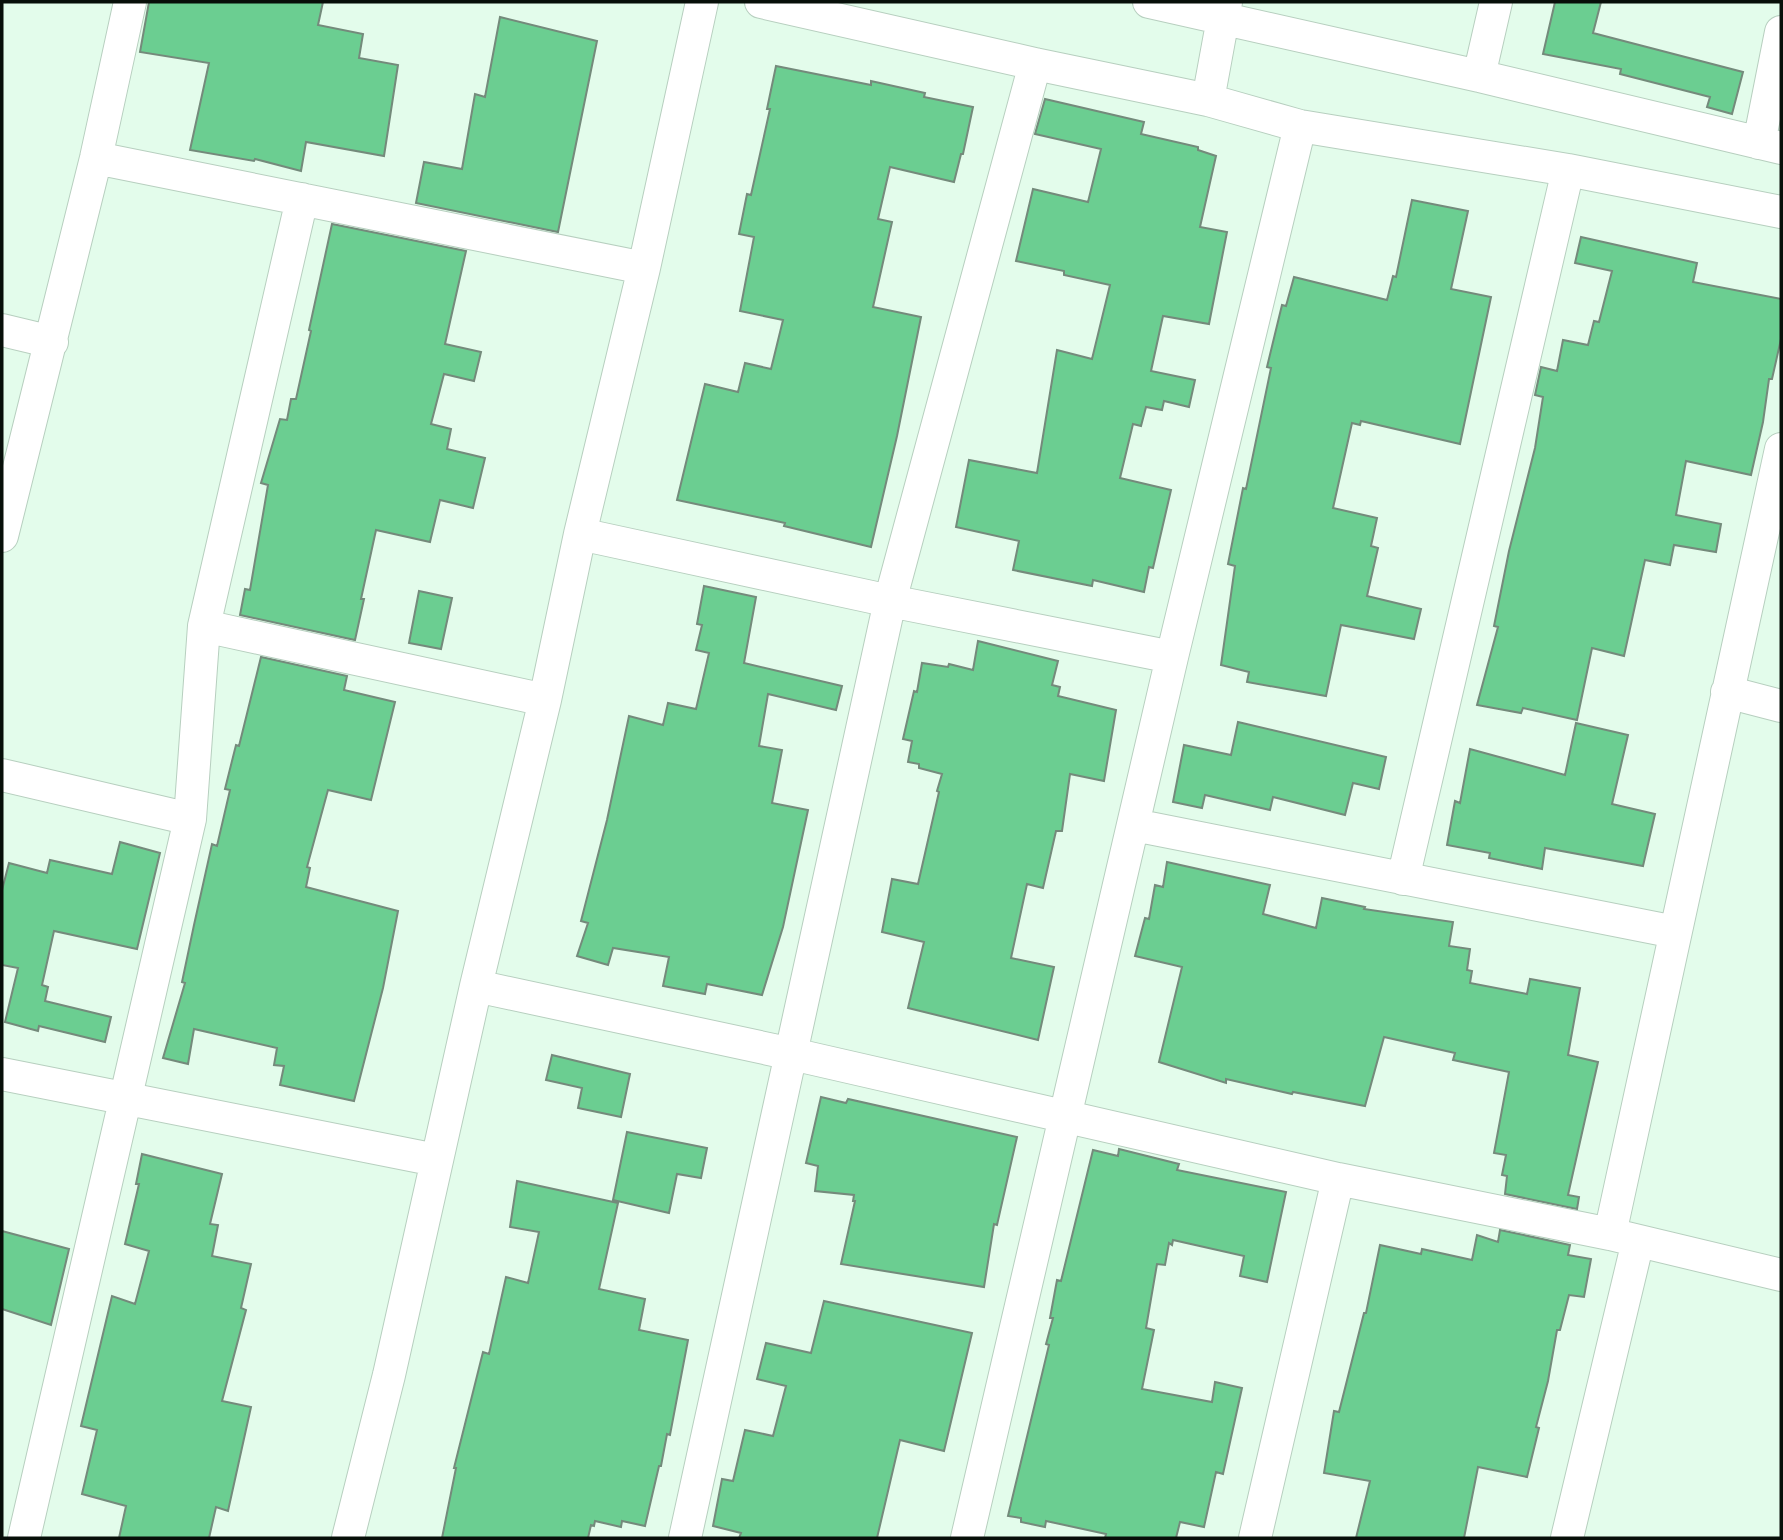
<svg xmlns="http://www.w3.org/2000/svg" width="1783" height="1540" font-family="'Space Grotesk',sans-serif">
  <style>
    .building { fill: #6bce91; stroke: #748a7b; stroke-width: 2 }
    .lines { fill: none; stroke-linecap: round; stroke-linejoin: round }
    .street-casing { stroke: #b7cfbf; stroke-width: 34 }
    .street { stroke: #fff; stroke-width: 32 }
  </style>
  <rect width="100%" height="100%" fill="#e3fceb"/>
  <path class="building" d="M 149,2 L 323,2 L 318,25 L 363,34 L 359,58 L 398,65 L 384,156 L 306,142 L 301,171 L 255,159 L 254,161 L 190,150 L 209,63 L 140,52 Z
    M 1555,2 L 1601,2 L 1593,33 L 1743,72 L 1732,114 L 1707,107 L 1710,97 L 1620,74 L 1621,69 L 1543,54 Z
    M 500,17 L 597,41 L 558,232 L 416,203 L 424,162 L 462,169 L 475,94 L 485,97 Z
    M 776,66 L 871,85 L 871,81 L 925,93 L 924,97 L 973,107 L 963,154 L 961,154 L 954,182 L 890,167 L 878,219 L 892,222 L 873,307 L 921,317 L 897,436 L 871,547 L 784,526 L 785,523 L 677,500 L 705,384 L 738,392 L 745,363 L 771,369 L 783,320 L 740,311 L 754,237 L 739,234 L 747,194 L 751,195 L 770,109 L 767,109 Z
    M 1045,99 L 1144,122 L 1141,134 L 1198,147 L 1198,150 L 1216,156 L 1200,227 L 1227,232 L 1209,324 L 1163,316 L 1151,371 L 1195,380 L 1189,407 L 1164,401 L 1162,410 L 1146,407 L 1141,426 L 1133,424 L 1120,478 L 1171,490 L 1153,568 L 1149,567 L 1144,592 L 1093,580 L 1092,586 L 1013,570 L 1019,541 L 956,527 L 969,460 L 1037,473 L 1057,350 L 1092,359 L 1110,285 L 1064,275 L 1064,271 L 1016,261 L 1033,189 L 1088,202 L 1101,149 L 1035,134 Z
    M 1412,200 L 1468,211 L 1451,289 L 1491,297 L 1460,444 L 1361,421 L 1360,425 L 1352,423 L 1333,508 L 1377,518 L 1371,546 L 1378,548 L 1367,596 L 1421,609 L 1414,639 L 1341,625 L 1326,696 L 1247,682 L 1249,672 L 1221,665 L 1235,566 L 1228,564 L 1243,488 L 1246,489 L 1271,368 L 1267,367 L 1282,305 L 1286,306 L 1294,277 L 1387,300 L 1393,276 L 1396,277 Z
    M 332,224 L 466,251 L 445,344 L 481,352 L 474,381 L 444,374 L 431,424 L 451,429 L 447,449 L 485,458 L 473,508 L 440,500 L 430,542 L 376,530 L 361,599 L 364,599 L 355,640 L 240,615 L 245,589 L 250,590 L 268,485 L 261,483 L 280,419 L 287,420 L 291,399 L 296,399 L 311,331 L 309,330 Z
    M 1581,237 L 1697,263 L 1693,282 L 1781,299 L 1781,339 L 1772,379 L 1769,379 L 1763,422 L 1751,475 L 1686,461 L 1676,515 L 1721,524 L 1716,552 L 1674,545 L 1670,565 L 1645,560 L 1624,656 L 1592,648 L 1577,720 L 1523,708 L 1521,713 L 1477,705 L 1498,627 L 1494,626 L 1509,551 L 1535,448 L 1543,397 L 1535,395 L 1541,367 L 1557,371 L 1563,340 L 1588,345 L 1594,321 L 1599,322 L 1612,271 L 1575,263 Z
    M 704,586 L 756,597 L 744,663 L 842,686 L 836,710 L 768,694 L 759,746 L 782,750 L 772,803 L 808,810 L 783,927 L 762,995 L 707,984 L 705,994 L 663,986 L 669,957 L 613,948 L 608,965 L 577,956 L 588,923 L 581,921 L 607,820 L 629,716 L 663,725 L 668,703 L 696,709 L 709,653 L 696,650 L 702,625 L 697,624 Z
    M 419,591 L 452,598 L 441,649 L 409,643 Z
    M 978,641 L 1058,661 L 1052,685 L 1060,687 L 1058,696 L 1116,710 L 1104,781 L 1070,774 L 1062,831 L 1056,831 L 1043,888 L 1027,884 L 1011,958 L 1054,967 L 1038,1040 L 908,1008 L 924,942 L 882,932 L 892,879 L 918,884 L 939,792 L 937,791 L 942,774 L 919,768 L 919,764 L 908,762 L 912,741 L 903,739 L 914,691 L 917,692 L 922,663 L 948,667 L 949,664 L 973,670 Z
    M 261,657 L 347,676 L 344,690 L 395,702 L 371,800 L 328,790 L 307,867 L 310,868 L 306,887 L 398,911 L 383,988 L 354,1101 L 280,1085 L 284,1066 L 274,1065 L 277,1048 L 194,1029 L 188,1064 L 163,1058 L 185,983 L 182,982 L 194,925 L 212,844 L 217,846 L 230,790 L 225,789 L 236,745 L 239,746 Z
    M 1238,722 L 1386,757 L 1379,789 L 1353,783 L 1345,815 L 1273,797 L 1270,810 L 1205,795 L 1202,808 L 1173,802 L 1184,745 L 1231,755 Z
    M 1576,723 L 1628,735 L 1612,804 L 1655,814 L 1643,866 L 1545,848 L 1542,869 L 1489,858 L 1490,853 L 1447,845 L 1455,801 L 1460,803 L 1470,749 L 1565,775 Z
    M 120,842 L 160,853 L 137,949 L 54,931 L 42,985 L 48,987 L 45,1001 L 111,1017 L 105,1042 L 39,1026 L 38,1031 L 5,1022 L 18,968 L 2,965 L 2,890 L 9,863 L 47,873 L 50,860 L 112,874 Z
    M 1167,862 L 1270,885 L 1263,914 L 1316,928 L 1322,898 L 1365,907 L 1364,909 L 1453,922 L 1449,946 L 1470,949 L 1467,970 L 1472,971 L 1470,983 L 1527,994 L 1530,979 L 1580,988 L 1568,1055 L 1598,1062 L 1568,1195 L 1579,1197 L 1577,1209 L 1505,1194 L 1507,1176 L 1502,1175 L 1506,1155 L 1494,1153 L 1509,1072 L 1453,1060 L 1455,1053 L 1384,1037 L 1365,1106 L 1293,1092 L 1292,1094 L 1226,1079 L 1226,1083 L 1159,1062 L 1182,967 L 1135,956 L 1145,918 L 1149,919 L 1155,885 L 1163,887 Z
    M 552,1055 L 630,1074 L 621,1117 L 578,1108 L 582,1088 L 546,1080 Z
    M 821,1097 L 846,1103 L 848,1099 L 1017,1137 L 997,1225 L 994,1224 L 984,1287 L 841,1264 L 855,1201 L 853,1201 L 854,1195 L 815,1191 L 818,1166 L 806,1163 Z
    M 627,1132 L 707,1148 L 701,1178 L 677,1174 L 669,1213 L 613,1200 Z
    M 1119,1149 L 1179,1164 L 1177,1170 L 1286,1192 L 1267,1282 L 1240,1276 L 1244,1256 L 1173,1240 L 1172,1245 L 1169,1243 L 1165,1265 L 1157,1264 L 1146,1328 L 1154,1330 L 1142,1389 L 1212,1402 L 1215,1382 L 1242,1388 L 1223,1474 L 1216,1472 L 1204,1527 L 1180,1522 L 1176,1538 L 1105,1538 L 1106,1534 L 1046,1521 L 1045,1527 L 1021,1522 L 1021,1518 L 1008,1516 L 1049,1345 L 1046,1344 L 1053,1318 L 1050,1318 L 1057,1280 L 1061,1281 L 1093,1150 L 1118,1156 Z
    M 142,1154 L 222,1174 L 210,1224 L 218,1225 L 212,1256 L 251,1264 L 241,1308 L 246,1310 L 222,1401 L 251,1407 L 228,1511 L 216,1507 L 209,1538 L 119,1538 L 126,1506 L 82,1494 L 97,1430 L 81,1426 L 112,1296 L 135,1304 L 149,1251 L 125,1244 L 139,1184 L 136,1184 Z
    M 517,1181 L 618,1203 L 599,1289 L 645,1299 L 639,1330 L 688,1340 L 670,1435 L 667,1434 L 661,1466 L 659,1466 L 645,1526 L 622,1521 L 621,1527 L 595,1521 L 594,1526 L 591,1525 L 588,1538 L 442,1538 L 456,1468 L 454,1468 L 483,1352 L 489,1354 L 506,1277 L 528,1283 L 539,1232 L 510,1227 Z
    M 1500,1230 L 1570,1245 L 1568,1255 L 1591,1259 L 1584,1297 L 1569,1295 L 1560,1330 L 1557,1330 L 1548,1381 L 1536,1427 L 1539,1428 L 1527,1477 L 1478,1467 L 1464,1538 L 1356,1538 L 1370,1481 L 1324,1473 L 1334,1411 L 1339,1412 L 1364,1313 L 1366,1313 L 1380,1245 L 1421,1254 L 1422,1249 L 1472,1260 L 1477,1235 L 1498,1242 Z
    M 2,1231 L 69,1249 L 51,1325 L 2,1309 Z
    M 824,1301 L 972,1333 L 944,1451 L 900,1440 L 877,1538 L 739,1538 L 741,1533 L 713,1526 L 722,1479 L 733,1481 L 745,1430 L 773,1436 L 786,1386 L 757,1379 L 766,1343 L 811,1353 Z"/>
  <g class="lines">
    <g class="street-casing">
      <path id="street" d="M 761,2 L 1035,64 L 1208,100 L 1300,126 L 1568,170 L 1781,212
        M 1149,2 L 1479,76 L 1781,148
        M 1479,76 L 1496,2
        M 1208,100 L 1226,2
        M 1759,143 L 1781,32
        M 96,158 L 644,268
        M 2,330 L 52,342
        M 580,534 L 890,601 L 1172,657
        M 2,536 L 96,158 L 130,2
        M 204,626 L 545,700
        M 1727,692 L 1781,706
        M 2,775 L 190,819
        M 1134,825 L 1675,932
        M 1403,879 L 1568,170
        M 476,986 L 792,1054 L 1338,1179 L 1610,1234 L 1781,1275
        M 2,1074 L 436,1160
        M 1610,1234 L 1781,449
        M 24,1538 L 190,819 L 204,626 L 302,199
        M 348,1538 L 389,1375 L 476,986 L 545,700 L 580,534 L 644,268 L 702,2
        M 685,1538 L 890,601 L 1035,64
        M 967,1538 L 1172,657 L 1300,126
        M 1255,1538 L 1338,1179
        M 1567,1538 L 1638,1241"/>
    </g>
    <use href="#street" class="street"/>
  </g>
  <rect width="1783" height="1540" fill="none" stroke="#070f09" stroke-width="7"/>
</svg>
